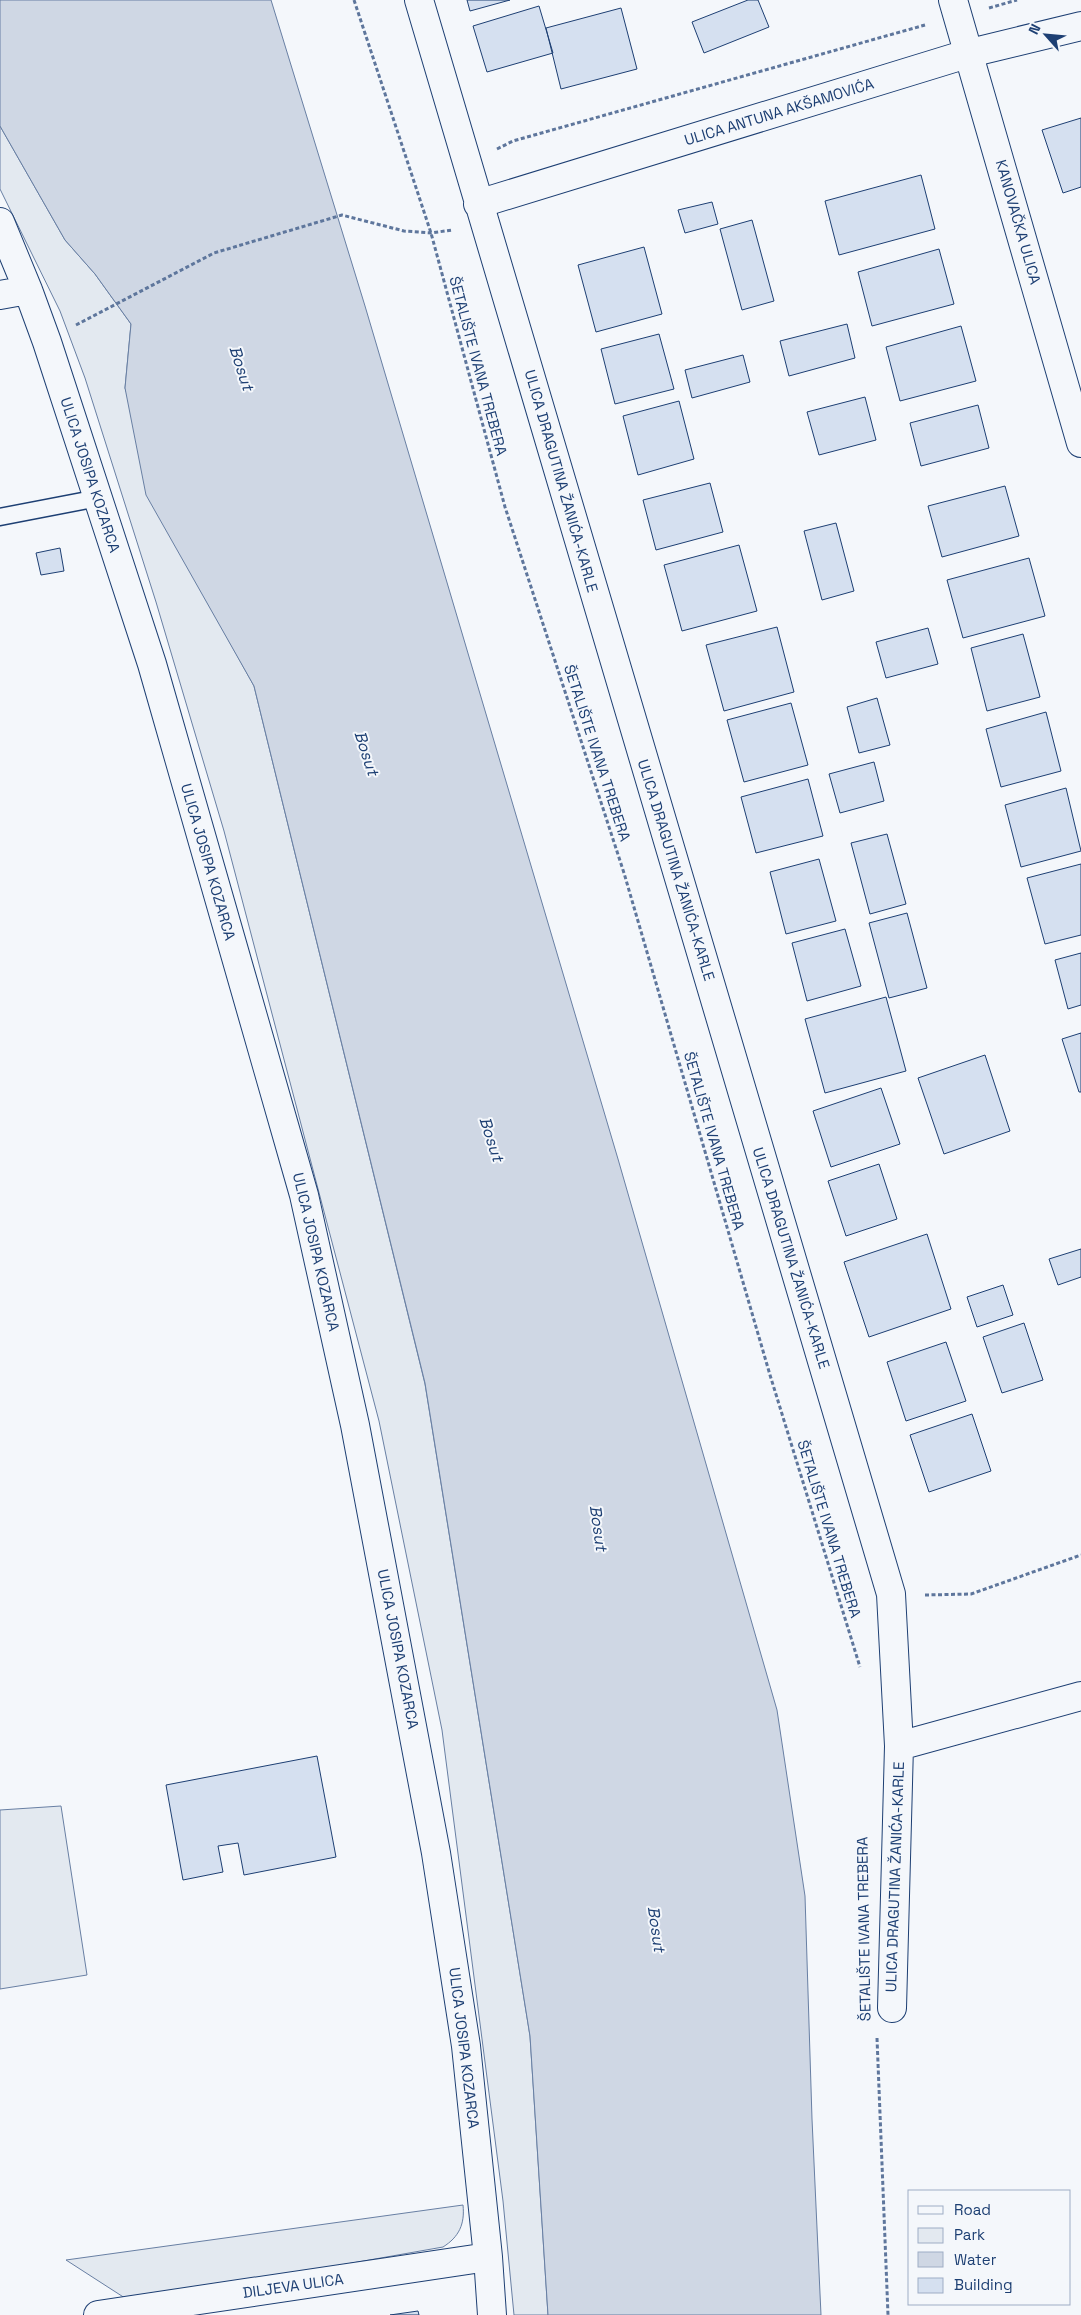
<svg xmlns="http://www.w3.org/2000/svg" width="1081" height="2315" font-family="'Space Grotesk',sans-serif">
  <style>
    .green { fill: #e3e9f0; stroke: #687fa3 }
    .water { fill: #cfd7e4; stroke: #687fa3 }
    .building { fill: #d5e0f0; stroke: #1d3f73 }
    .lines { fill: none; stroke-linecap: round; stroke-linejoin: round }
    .lane-casing { stroke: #1d3f73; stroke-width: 19 }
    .street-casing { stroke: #1d3f73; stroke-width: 30 }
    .path { stroke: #5e769c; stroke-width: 3; stroke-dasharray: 4 2.5; stroke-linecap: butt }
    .lane { stroke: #f4f7fb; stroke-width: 16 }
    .street { stroke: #f4f7fb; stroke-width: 28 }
    .labels { text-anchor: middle; stroke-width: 4; stroke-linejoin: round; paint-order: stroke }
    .street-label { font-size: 15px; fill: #1d3f73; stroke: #f4f7fb }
    .water-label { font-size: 16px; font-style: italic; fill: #1d3f73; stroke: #f4f7fb }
  </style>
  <rect width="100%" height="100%" fill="#f4f7fb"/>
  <path class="green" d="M 0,126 L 65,240 L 95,274 L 131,324 L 125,388 L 179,551 L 254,686 L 425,1384 L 530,2036 L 548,2315 L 514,2315 L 503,2201 L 442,1730 L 379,1421 L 224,831 L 156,602 L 85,378 L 60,311 L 0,189 Z
    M 61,1806 L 87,1975 L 0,1989 L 0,1810 Z
    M 463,2205 C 465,2224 459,2237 443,2247 L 137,2301 L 128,2300 L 66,2260 Z"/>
  <path class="water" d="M 0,0 L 271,0 L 365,306 L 618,1159 L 777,1710 L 805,1896 L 812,2119 L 821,2315 L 548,2315 L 530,2036 L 425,1383 L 254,686 L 146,495 L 125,388 L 131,324 L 95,274 L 65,240 L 0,126 Z"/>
  <path class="building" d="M 467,0 L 510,0 L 470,11 Z
    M 748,0 L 758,0 L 769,27 L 704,53 L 692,22 Z
    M 539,6 L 553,53 L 487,72 L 473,26 Z
    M 621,8 L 637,69 L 561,89 L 546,28 Z
    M 1081,118 L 1081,187 L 1063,193 L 1042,130 Z
    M 921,175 L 935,229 L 839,255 L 825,201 Z
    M 712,202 L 718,224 L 685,233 L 678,210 Z
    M 752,220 L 774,301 L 742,310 L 720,229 Z
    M 644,247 L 662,314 L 596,332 L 578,265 Z
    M 939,249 L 954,304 L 872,326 L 858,272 Z
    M 847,324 L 855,358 L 789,376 L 780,341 Z
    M 961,326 L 976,381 L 900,401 L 886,347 Z
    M 659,334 L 674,389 L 615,404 L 601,349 Z
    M 743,355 L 750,382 L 692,398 L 685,370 Z
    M 865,397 L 876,440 L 819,455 L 807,412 Z
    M 679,401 L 694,459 L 638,475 L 623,416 Z
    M 978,405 L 989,448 L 921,466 L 910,423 Z
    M 710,483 L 723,532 L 656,550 L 643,500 Z
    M 1005,486 L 1019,536 L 942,557 L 928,506 Z
    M 836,523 L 854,591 L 822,600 L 804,531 Z
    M 739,545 L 757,611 L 682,631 L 664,565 Z
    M 60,548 L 64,571 L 41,575 L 36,553 Z
    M 1029,558 L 1045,616 L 963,638 L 947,580 Z
    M 777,627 L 794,692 L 724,711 L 706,645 Z
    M 928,628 L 938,664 L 886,678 L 876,642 Z
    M 1023,634 L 1040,697 L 987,711 L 971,648 Z
    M 877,698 L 890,745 L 859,753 L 847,707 Z
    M 791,703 L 808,765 L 744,782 L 727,720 Z
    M 1046,712 L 1061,771 L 1001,787 L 986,729 Z
    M 874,762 L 884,801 L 840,813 L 829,774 Z
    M 808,779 L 823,836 L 756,853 L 741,797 Z
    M 1066,788 L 1081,851 L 1021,867 L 1005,805 Z
    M 887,834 L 906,904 L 870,914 L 851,843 Z
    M 819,859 L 836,921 L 786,934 L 770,872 Z
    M 1081,864 L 1081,935 L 1045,944 L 1027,878 Z
    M 907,913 L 927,988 L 889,998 L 869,923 Z
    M 845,929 L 861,986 L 807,1001 L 792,943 Z
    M 1081,953 L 1081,1005 L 1068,1009 L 1055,960 Z
    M 886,997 L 906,1071 L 825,1093 L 805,1019 Z
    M 1081,1033 L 1081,1092 L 1079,1092 L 1062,1039 Z
    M 985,1055 L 1010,1131 L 944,1154 L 918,1078 Z
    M 881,1088 L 900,1144 L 831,1167 L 813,1111 Z
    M 879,1164 L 897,1219 L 846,1236 L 828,1181 Z
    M 927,1234 L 951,1309 L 869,1337 L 844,1262 Z
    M 1081,1249 L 1081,1277 L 1058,1285 L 1049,1259 Z
    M 1003,1285 L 1013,1315 L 977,1327 L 967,1297 Z
    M 1024,1323 L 1043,1380 L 1002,1393 L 983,1337 Z
    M 946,1342 L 966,1401 L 906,1421 L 887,1362 Z
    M 972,1414 L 991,1471 L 929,1492 L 910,1435 Z
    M 317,1756 L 336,1857 L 244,1875 L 238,1843 L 218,1846 L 223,1872 L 183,1880 L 166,1785 Z
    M 418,2311 L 419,2315 L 390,2315 Z"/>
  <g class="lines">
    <g class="lane-casing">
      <path id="lane" d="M 0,517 L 98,498"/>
    </g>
    <g class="street-casing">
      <path id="street" d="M 419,0 L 891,1594 L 899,1746 L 892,2008
        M 953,0 L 1081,443
        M 478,204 L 970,53 L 1081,26
        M 0,222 L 28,290 L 47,342 L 152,664 L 304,1195 L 355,1425 L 436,1853 L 466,2046 L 488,2257 L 492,2315
        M 0,295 L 28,290
        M 899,1746 L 1081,1696
        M 98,2315 L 488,2257"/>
    </g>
    <path class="path" d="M 354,0 L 431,233 L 505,507 L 624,873 L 770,1375 L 860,1667
      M 989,8 L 1017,0
      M 497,149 L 513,141 L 925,25
      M 76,325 L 214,253 L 342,215 L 404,231 L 431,233 L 452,230
      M 925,1595 L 971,1594 L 1081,1555
      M 877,2038 L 888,2315"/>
    <use href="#lane" class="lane"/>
    <use href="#street" class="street"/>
  </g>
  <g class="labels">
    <g class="street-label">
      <text transform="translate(779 112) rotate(-17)" y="5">ULICA ANTUNA AKŠAMOVIĆA</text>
      <text transform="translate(1018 222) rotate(74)" y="5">KANOVAČKA ULICA</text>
      <text transform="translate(478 366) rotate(75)" y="5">ŠETALIŠTE IVANA TREBERA</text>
      <text transform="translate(90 475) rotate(72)" y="5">ULICA JOSIPA KOZARCA</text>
      <text transform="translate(561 481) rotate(74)" y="5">ULICA DRAGUTINA ŽANIĆA-KARLE</text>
      <text transform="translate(597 753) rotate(72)" y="5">ŠETALIŠTE IVANA TREBERA</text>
      <text transform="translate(208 862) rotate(74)" y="5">ULICA JOSIPA KOZARCA</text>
      <text transform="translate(676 870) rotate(73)" y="5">ULICA DRAGUTINA ŽANIĆA-KARLE</text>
      <text transform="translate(714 1141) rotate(74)" y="5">ŠETALIŠTE IVANA TREBERA</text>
      <text transform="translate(316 1252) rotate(77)" y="5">ULICA JOSIPA KOZARCA</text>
      <text transform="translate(791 1258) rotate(73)" y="5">ULICA DRAGUTINA ŽANIĆA-KARLE</text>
      <text transform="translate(829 1529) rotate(73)" y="5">ŠETALIŠTE IVANA TREBERA</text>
      <text transform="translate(398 1649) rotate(79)" y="5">ULICA JOSIPA KOZARCA</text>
      <text transform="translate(895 1877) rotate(-88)" y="5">ULICA DRAGUTINA ŽANIĆA-KARLE</text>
      <text transform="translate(864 1929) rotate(-91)" y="5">ŠETALIŠTE IVANA TREBERA</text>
      <text transform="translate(464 2048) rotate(83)" y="5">ULICA JOSIPA KOZARCA</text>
      <text transform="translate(293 2286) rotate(-8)" y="5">DILJEVA ULICA</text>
    </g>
    <g class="water-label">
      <text transform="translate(242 368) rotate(72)" y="6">Bosut</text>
      <text transform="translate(367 753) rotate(72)" y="6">Bosut</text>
      <text transform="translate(492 1139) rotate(72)" y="6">Bosut</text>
      <text transform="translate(599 1528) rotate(82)" y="6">Bosut</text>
      <text transform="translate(657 1929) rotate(82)" y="6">Bosut</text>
    </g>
  </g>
  <rect x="908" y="2190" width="162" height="115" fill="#f4f7fb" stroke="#9eadc5"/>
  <rect x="918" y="2206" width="25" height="8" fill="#f4f7fb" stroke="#9eadc5"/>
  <text x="954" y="2215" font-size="15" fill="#1d3f73">Road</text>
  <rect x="918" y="2228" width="25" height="15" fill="#e3e9f0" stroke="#9eadc5"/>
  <text x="954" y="2240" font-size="15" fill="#1d3f73">Park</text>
  <rect x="918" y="2252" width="25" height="15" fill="#cfd7e4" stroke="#9eadc5"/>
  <text x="954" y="2265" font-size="15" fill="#1d3f73">Water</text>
  <rect x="918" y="2278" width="25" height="15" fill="#d5e0f0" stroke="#9eadc5"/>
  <text x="954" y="2290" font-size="15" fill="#1d3f73">Building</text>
  <g transform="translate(1046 35) rotate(297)" stroke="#f4f7fb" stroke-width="4" paint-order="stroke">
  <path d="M0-4L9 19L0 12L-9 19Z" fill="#1d3f73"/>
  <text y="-8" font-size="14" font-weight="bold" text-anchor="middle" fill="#1d3f73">N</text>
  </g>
</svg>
